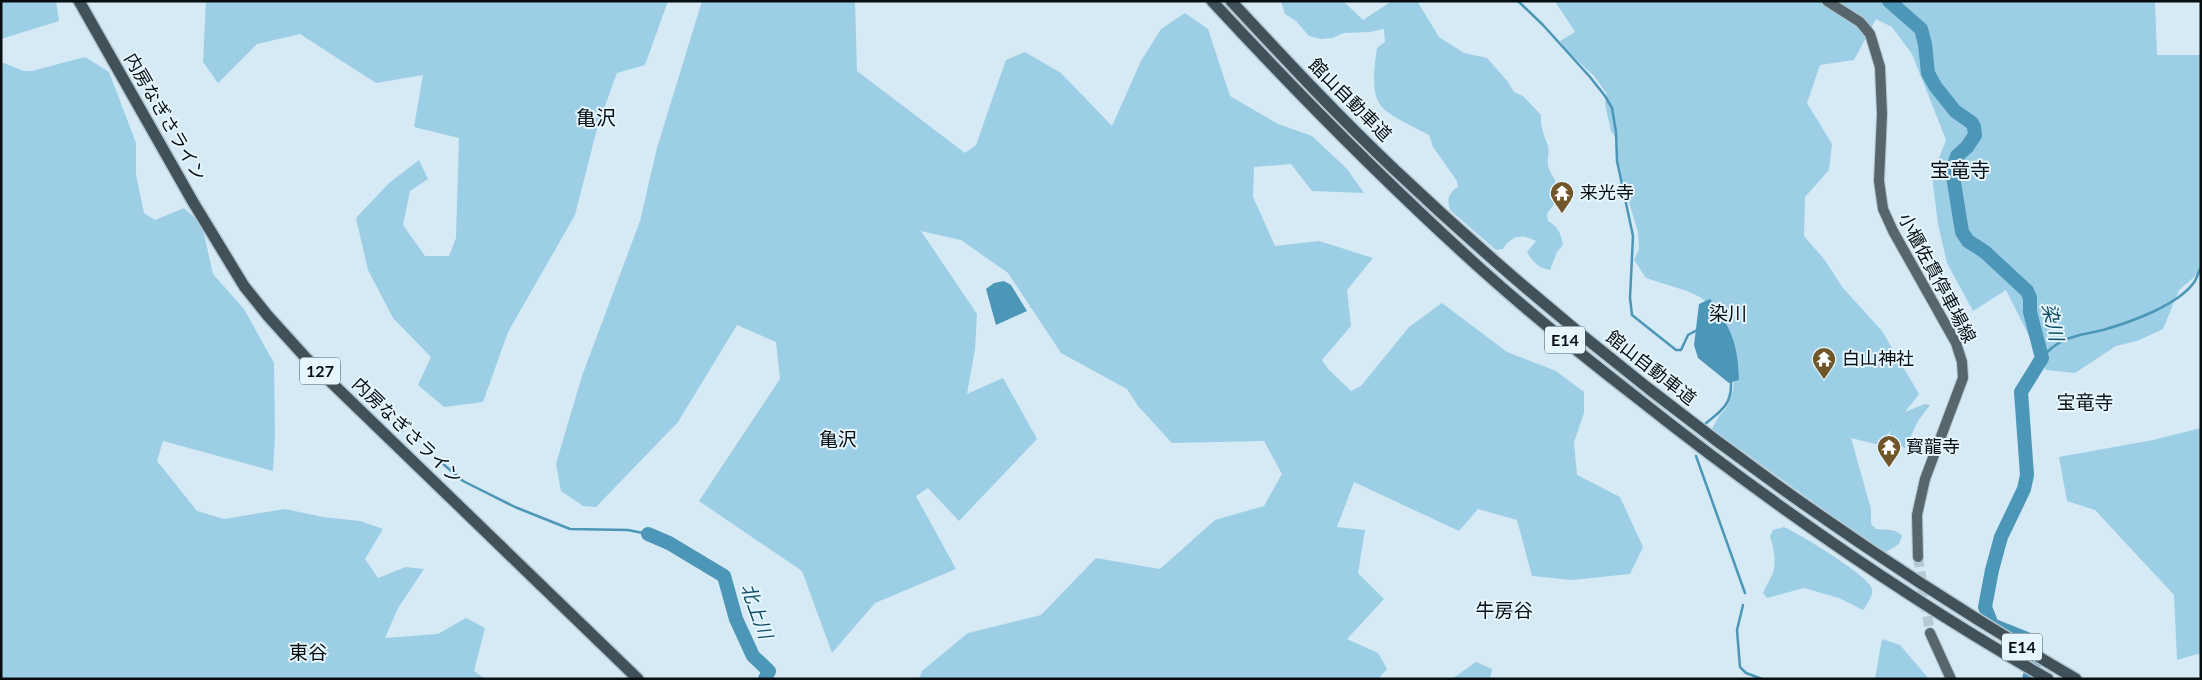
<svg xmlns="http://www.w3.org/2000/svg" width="2202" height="680" font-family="Lato,'Noto Sans JP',sans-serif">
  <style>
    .green { fill: #9ccee6 }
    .water { fill: #4c96b7 }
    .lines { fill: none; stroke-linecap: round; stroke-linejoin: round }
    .stream { stroke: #4c96b7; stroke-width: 2.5 }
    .river { stroke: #4c96b7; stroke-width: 14 }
    .major-tunnel { stroke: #b6c9d2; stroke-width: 10; stroke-dasharray: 10 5; stroke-linecap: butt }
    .major-casing { stroke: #b4c7d0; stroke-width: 12 }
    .highway-casing { stroke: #b4c7d0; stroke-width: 14 }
    .major { stroke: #57666d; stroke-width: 10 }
    .highway { stroke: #40515a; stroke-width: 11 }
    .labels { text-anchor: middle; stroke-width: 4; stroke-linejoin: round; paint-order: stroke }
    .shield { fill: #e6f6ff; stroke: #4a5458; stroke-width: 1 }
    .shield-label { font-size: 16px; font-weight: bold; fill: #070e11 }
    .street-label { font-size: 18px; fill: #070e11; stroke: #e6f6ff }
    .poi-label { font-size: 18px; fill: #070e11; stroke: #e6f6ff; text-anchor: start }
    .neighbourhood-label { font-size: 19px; fill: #070e11; stroke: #e6f6ff }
    .water-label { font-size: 19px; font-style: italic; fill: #0d4c63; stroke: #e6f6ff }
    .quarter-label { font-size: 20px; fill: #070e11; stroke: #e6f6ff }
  </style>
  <rect width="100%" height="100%" fill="#d5eaf4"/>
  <path class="green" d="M 1,1 L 56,1 L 59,21 L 1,39 Z
    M 206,1 L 668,1 L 645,65 L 617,73 L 598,125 L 575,215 L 508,332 L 483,402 L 444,407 L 418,385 L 431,357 L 393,318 L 368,270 L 356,218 L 389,183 L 419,160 L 428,179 L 410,191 L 403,225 L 425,256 L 449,256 L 456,238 L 459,138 L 414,127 L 423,75 L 376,83 L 300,34 L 257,44 L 218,83 L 203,62 Z
    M 702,1 L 855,1 L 857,71 L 965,153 L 976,145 L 1006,60 L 1025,52 L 1061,73 L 1112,126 L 1141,61 L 1161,29 L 1185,13 L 1208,29 L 1230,96 L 1278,124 L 1312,136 L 1347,169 L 1364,193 L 1312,191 L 1291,164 L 1254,167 L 1253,197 L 1275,246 L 1319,241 L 1373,258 L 1347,290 L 1351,326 L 1322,360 L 1329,370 L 1351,391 L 1361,386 L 1409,327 L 1442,303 L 1507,352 L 1556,371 L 1584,392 L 1584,413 L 1574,442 L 1577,475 L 1620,497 L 1643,547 L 1630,574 L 1572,580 L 1532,576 L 1517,520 L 1478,509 L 1459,531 L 1354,482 L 1337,527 L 1365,530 L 1358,573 L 1384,599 L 1347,639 L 1378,653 L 1387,669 L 1378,679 L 919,679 L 922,671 L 968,633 L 1041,615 L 1096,558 L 1160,569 L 1215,520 L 1264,506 L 1282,474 L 1264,441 L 1172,443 L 1138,406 L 1127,389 L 1061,353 L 1008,273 L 961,240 L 921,231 L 977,314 L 975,349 L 967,394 L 1003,378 L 1037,439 L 959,521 L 928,488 L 916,496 L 956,569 L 875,603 L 832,653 L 802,571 L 699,501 L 780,379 L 776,342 L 737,325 L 678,422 L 596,507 L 583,506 L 561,491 L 556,464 L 582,376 L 640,221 L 657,148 Z
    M 1281,1 L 1343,1 L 1363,20 L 1392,1 L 1417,1 L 1439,37 L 1464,53 L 1487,58 L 1508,82 L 1514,92 L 1523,96 L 1541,115 C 1540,127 1544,135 1548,146 C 1550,153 1546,161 1549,169 C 1552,176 1557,183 1560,190 L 1556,201 L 1547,214 L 1548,221 C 1558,227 1561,233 1563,245 L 1557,252 L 1550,270 C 1538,268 1533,262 1527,252 L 1536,241 C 1522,233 1511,236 1503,249 L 1496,250 L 1450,210 C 1447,199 1448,193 1458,187 L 1457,181 L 1433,147 L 1429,135 C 1378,108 1368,111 1377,48 L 1385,42 L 1384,29 L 1370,32 L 1344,33 L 1332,38 L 1321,39 L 1309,36 L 1296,21 L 1285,14 Z
    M 1555,1 L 2155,1 L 2157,55 L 2201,55 L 2201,271 L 2179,290 L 2163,329 L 2137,341 L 2116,346 L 2075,373 L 2046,370 L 2006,290 L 1973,311 L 1947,263 L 1938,224 L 1932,176 L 1946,140 L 1912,54 L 1892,27 L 1876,19 L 1854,60 L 1820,65 L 1807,103 L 1832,144 L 1829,170 L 1805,197 L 1804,236 L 1824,259 L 1843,288 L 1882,331 L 1919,394 L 1905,412 L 1925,404 L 1930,405 L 1918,421 L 1905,448 L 1887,440 L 1892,429 L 1879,445 L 1851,438 L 1871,509 L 1871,524 L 1876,529 C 1885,530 1896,528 1902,536 L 1899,544 L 1886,552 L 1852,530 L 1712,429 L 1719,416 L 1727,407 L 1733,390 L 1735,373 L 1709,305 L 1700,297 L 1687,291 L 1646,278 L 1634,260 L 1639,249 L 1638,232 L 1621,176 L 1617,157 L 1618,141 L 1611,131 L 1605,104 L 1607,94 L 1594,76 L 1565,49 L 1560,41 L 1575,32 Z
    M 85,57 L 109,72 L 136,143 L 136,175 L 144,213 L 155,220 L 184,208 L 202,225 L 213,274 L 244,309 L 274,363 L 275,435 L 273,471 L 163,441 L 157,461 L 197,511 L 224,519 L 285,509 L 323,517 L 360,521 L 383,529 L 365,559 L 378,578 L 406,567 L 424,569 L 398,608 L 385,638 L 438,634 L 466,618 L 485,628 L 474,671 L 485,679 L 1,679 L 1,62 L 24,71 L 32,71 Z
    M 2201,428 L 2201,653 L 2177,660 L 2174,595 L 2095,510 L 2067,501 L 2059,457 L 2153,440 Z
    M 1784,527 C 1798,533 1871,577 1872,589 C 1873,597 1867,604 1863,610 L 1839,598 L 1804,588 L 1767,598 L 1763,593 C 1765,588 1768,584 1770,579 C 1778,567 1774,549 1770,536 L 1773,530 Z
    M 1882,639 L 1900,645 L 1929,679 L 1875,679 Z
    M 1476,662 L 1492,669 L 1490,679 L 1452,679 Z"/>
  <path class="water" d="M 1004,281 L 1011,285 L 1027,311 L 996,325 L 986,289 L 994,283 Z
    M 1710,299 C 1731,328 1738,343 1739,380 L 1729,383 L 1698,358 L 1694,345 L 1699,304 Z"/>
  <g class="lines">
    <path class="stream" d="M 1518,1 L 1543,25 L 1590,77 L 1605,96 L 1612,108 L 1616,132 L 1617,161 L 1633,236 L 1630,298 L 1632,315 L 1676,350 L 1681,350 L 1688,335 L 1699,329
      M 2042,358 C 2059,336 2078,336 2103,330 C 2131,322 2179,305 2195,281 C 2197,277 2199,271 2201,267
      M 1704,425 C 1720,411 1732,406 1731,382
      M 1696,456 L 1745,593
      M 435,457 L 463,481 L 515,507 L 570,529 L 628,530 L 648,534
      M 1743,605 L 1737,630 L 1740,667 L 1746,673 L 1762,679"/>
    <path class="river" d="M 1889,1 L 1921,29 L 1925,44 L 1928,73 L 1935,86 L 1955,111 L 1972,123 L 1974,127 L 1975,135 L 1967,147 L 1957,156 L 1952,170 L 1962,232 L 1968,241 L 1985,252 L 2027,291 L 2030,298 L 2030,312 L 2042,358 L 2021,392 L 2027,475 L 2024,489 L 2001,537 L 1992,570 L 1985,607 L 1992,625 L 2027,639 L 2034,644 L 2036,658 L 2029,679
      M 648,534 L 669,543 L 724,576 L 736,619 L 753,656 L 769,671 L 765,679"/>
    <path class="major-tunnel" d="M 1918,557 L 1930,633"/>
    <g class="major-casing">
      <path id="major" d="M 1827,1 L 1860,22 L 1870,34 L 1880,67 L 1882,114 L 1879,181 L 1883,209 L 1893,231 L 1956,343 L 1962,362 L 1963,378 L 1925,479 L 1917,515 L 1918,557
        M 1930,633 L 1951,679"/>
    </g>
    <g class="highway-casing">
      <path id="highway" d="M 79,1 L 193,202 L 244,286 L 268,316 L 306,358 L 638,679
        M 1212,1 C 1298,94 1387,184 1481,269 C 1531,314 1583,356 1636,397 C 1767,501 1903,596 2048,679
        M 1231,1 C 1285,59 1338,116 1395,170 C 1602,366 1830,535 2076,679"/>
    </g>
    <use href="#major" class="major"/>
    <use href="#highway" class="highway"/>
  </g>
  <defs>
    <g id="temple-pin" transform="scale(1.25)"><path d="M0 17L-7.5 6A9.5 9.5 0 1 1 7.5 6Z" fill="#705628" stroke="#e6f6ff"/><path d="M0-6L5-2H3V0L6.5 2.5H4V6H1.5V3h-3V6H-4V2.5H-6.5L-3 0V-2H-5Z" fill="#fff"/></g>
  </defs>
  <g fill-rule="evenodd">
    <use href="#temple-pin" x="1562" y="193"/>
    <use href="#temple-pin" x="1824" y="359"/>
    <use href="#temple-pin" x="1889" y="447"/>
  </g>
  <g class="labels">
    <g class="shield">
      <rect x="1545" y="326.5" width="40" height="27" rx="4"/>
      <rect x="300" y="357.5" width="40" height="27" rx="4"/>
      <rect x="2002" y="633.5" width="40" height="27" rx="4"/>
    </g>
    <g class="shield-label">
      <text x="1565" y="346">E14</text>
      <text x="320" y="377">127</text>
      <text x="2022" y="653">E14</text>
    </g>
    <g class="street-label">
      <text transform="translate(1350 100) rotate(45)" y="6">館山自動車道</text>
      <text transform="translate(165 117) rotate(60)" y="6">内房なぎさライン</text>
      <text transform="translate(1937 278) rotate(62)" y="6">小櫃佐貫停車場線</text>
      <text transform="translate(1651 368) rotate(38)" y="6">館山自動車道</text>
      <text transform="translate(407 431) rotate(44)" y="6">内房なぎさライン</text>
    </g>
    <g class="poi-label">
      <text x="1580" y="199">来光寺</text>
      <text x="1842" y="365">白山神社</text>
      <text x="1906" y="453">寳龍寺</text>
    </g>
    <g class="neighbourhood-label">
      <text x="1728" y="320">染川</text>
      <text x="2085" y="409">宝竜寺</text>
      <text x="838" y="446">亀沢</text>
      <text x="1504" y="617">牛房谷</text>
      <text x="308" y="659">東谷</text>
    </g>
    <g class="water-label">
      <text transform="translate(2053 322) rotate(77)" y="7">染川</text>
      <text transform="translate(757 611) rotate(70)" y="7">北上川</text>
    </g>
    <g class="quarter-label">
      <text x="596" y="125">亀沢</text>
      <text x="1960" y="177">宝竜寺</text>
    </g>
  </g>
  <rect width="2202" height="680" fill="none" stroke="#070e11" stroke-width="5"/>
</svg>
